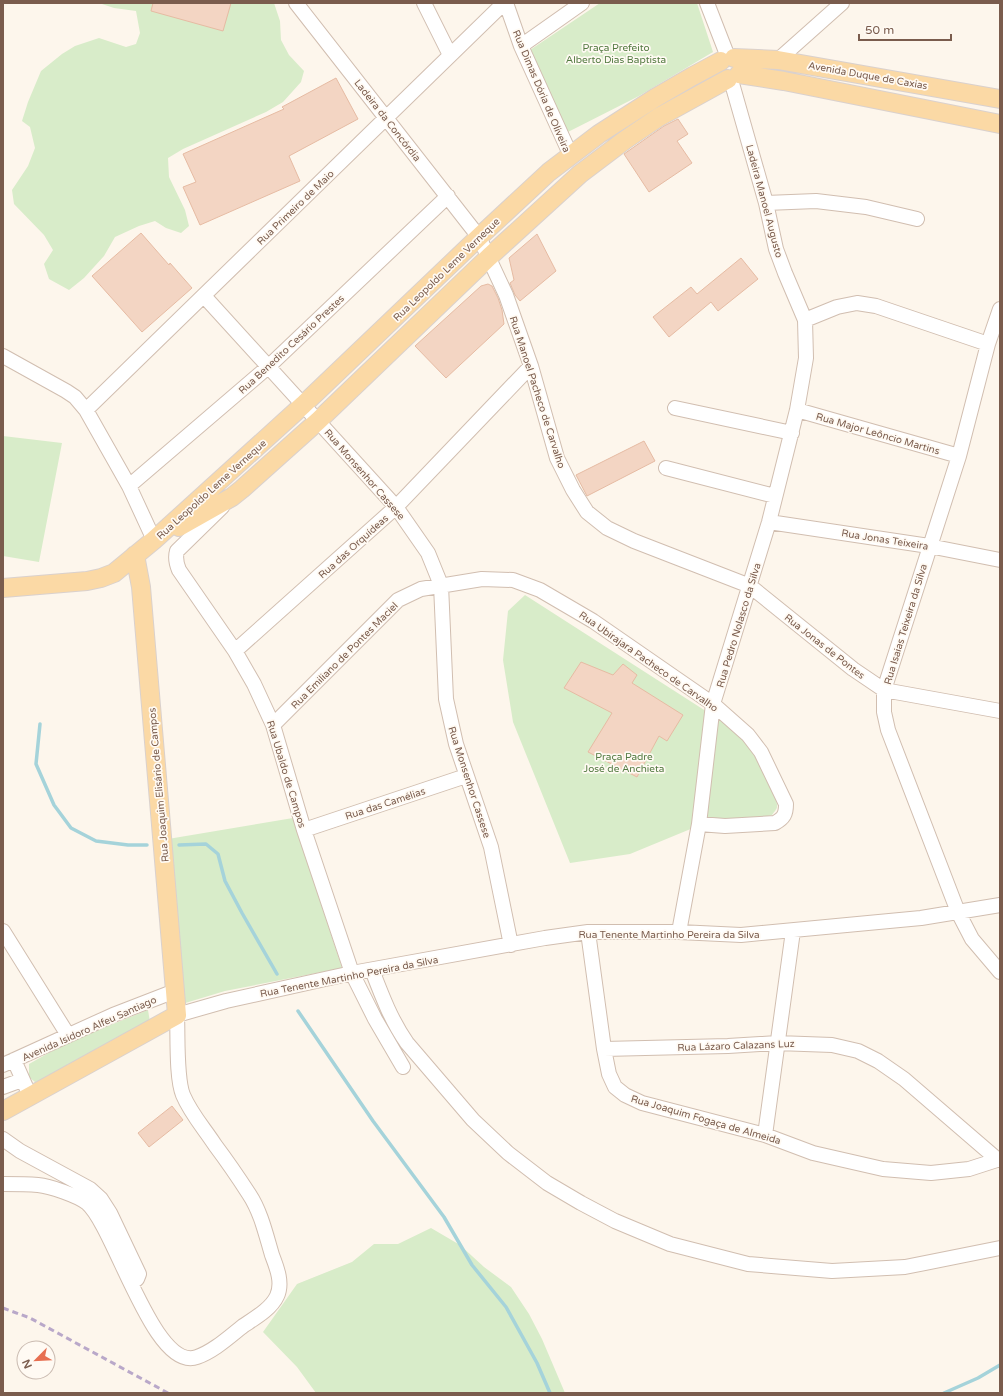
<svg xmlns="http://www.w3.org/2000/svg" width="1003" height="1396" font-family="'Varela Round',sans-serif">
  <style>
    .green { fill: #d8ecc9 }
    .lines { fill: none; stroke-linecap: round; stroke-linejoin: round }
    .stream { stroke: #a5d3da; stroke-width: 3.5 }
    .building { fill: #f3d5c3; stroke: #e6bba3 }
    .minor-casing { stroke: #d1beb0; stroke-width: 16 }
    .major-casing { stroke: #dad1cd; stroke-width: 20 }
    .minor { stroke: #fff; stroke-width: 14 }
    .major { stroke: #fbd9a5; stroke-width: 18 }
    .rail { stroke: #b9a8c9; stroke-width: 3; stroke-dasharray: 6 4; stroke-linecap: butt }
    .labels { text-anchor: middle; stroke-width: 3.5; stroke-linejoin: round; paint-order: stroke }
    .park-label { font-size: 10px; fill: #537a41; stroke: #fffaf3 }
    .street-label { font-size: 10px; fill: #7a5c4d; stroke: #fffaf3 }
  </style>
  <rect width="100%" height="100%" fill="#fdf6ec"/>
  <path class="green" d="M 99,3 L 274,3 L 280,21 L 281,40 L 289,55 L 304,71 L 301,82 L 283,102 L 266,112 L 183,149 L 168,158 L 169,177 L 185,210 L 189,226 L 181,233 L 166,228 L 155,221 L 139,226 L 115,237 L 104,256 L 84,278 L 69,290 L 49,279 L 44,264 L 53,250 L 44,235 L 14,204 L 12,190 L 28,166 L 35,148 L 30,127 L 22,121 L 28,102 L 41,71 L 62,54 L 75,46 L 99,38 L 126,47 L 136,44 L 140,33 L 136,11 L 114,8 Z
    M 600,3 L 697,3 L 713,52 L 639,96 L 564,134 L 527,52 Z
    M 3,436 L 62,443 L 39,562 L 3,556 Z
    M 525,595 L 740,733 C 749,746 779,793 777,807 C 777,809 774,812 772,815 L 760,818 L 693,828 L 630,854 L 570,863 L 513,722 L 503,660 L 508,611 Z
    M 293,818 L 342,968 L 225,991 L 182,1004 L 182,967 L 168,839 Z
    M 148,1010 L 151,1028 L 45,1081 L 35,1082 L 29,1077 L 29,1064 L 68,1042 Z
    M 431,1228 L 460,1245 L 484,1267 L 511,1287 L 529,1314 L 542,1339 L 565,1393 L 316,1393 L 297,1367 L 263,1332 L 297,1284 L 352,1262 L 374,1244 L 398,1244 Z"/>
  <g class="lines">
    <path class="stream" d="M 40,724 L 36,764 L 54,805 L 71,828 L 96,841 L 128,845 L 147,845
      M 179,845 L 206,844 L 218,854 L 225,881 L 242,913 L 277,974
      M 298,1011 L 373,1121 L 444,1217 L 472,1265 L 506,1307 L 537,1363 L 550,1393
      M 944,1393 L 978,1378 L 1000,1365"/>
  </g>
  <path class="building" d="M 153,3 L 231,3 L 223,31 L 151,11 Z
    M 336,78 L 358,119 L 289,156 L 300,181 L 200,225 L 183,187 L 196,182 L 183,154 L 284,109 L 282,107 Z
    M 678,119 L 688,134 L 677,141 L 692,163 L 649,192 L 624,154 L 664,126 Z
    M 141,233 L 169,265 L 170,263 L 192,288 L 142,332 L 92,276 Z
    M 537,234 L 556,271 L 520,301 L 515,295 L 510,283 L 514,280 L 509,258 Z
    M 741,258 L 758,279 L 718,311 L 711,302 L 669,337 L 653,317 L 691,287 L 697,294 Z
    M 488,284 L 492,286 L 498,298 L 502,310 L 504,324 L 446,378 L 415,346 L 481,286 Z
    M 644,441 L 655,461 L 587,496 L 576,475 Z
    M 581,662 L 613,675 L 623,664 L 637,675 L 632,683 L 683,715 L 667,741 L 659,736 L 637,777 L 588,752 L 612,713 L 564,688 Z
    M 172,1106 L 183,1120 L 149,1147 L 138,1133 Z"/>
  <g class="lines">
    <g class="minor-casing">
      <path id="minor" d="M 296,3 L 479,237 L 506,295 L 531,366 L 557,458 L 573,490 L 587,512 L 607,528 L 634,541 L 750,586 L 853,669 L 884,690 L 1000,711
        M 424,3 L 450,55
        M 506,3 L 521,46 L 571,156
        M 707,3 L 728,57
        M 521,46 L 582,3
        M 778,60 L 842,3
        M 766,203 L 816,201 L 866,207 L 917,219
        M 204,296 L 396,507 L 428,553 L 441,585 L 446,699 L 456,744 L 491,847 L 511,945
        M 1000,309 L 988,344 L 959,456 L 884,690 L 884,712 L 888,730 L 958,912 L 972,939 L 1000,972
        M 805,320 L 837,307 L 857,303 L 876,306 L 988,344
        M 3,356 L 66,391 L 75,397 L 86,410 L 129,486 L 154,540
        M 675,408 L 792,433
        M 86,410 L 504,3
        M 797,410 L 959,456
        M 666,468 L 775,496
        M 129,486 L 268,367 L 448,196
        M 222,507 L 177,551 C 175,558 176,563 179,570 L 235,651 L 254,684 L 273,725 L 304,830 L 352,973 L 375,1019 L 403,1067
        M 769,522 L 929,546 L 1000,560
        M 235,651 L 396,507 L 531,366
        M 273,725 L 398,600 L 421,589 L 482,579 L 513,580 L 540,590 L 593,621 L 713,704 L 748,735 L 761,752 L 786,804 C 786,814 784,818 775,823 L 725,826 L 699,824
        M 304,830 L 466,776
        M 3,931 L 68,1035
        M 588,932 L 604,1049 L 609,1074 L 615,1087 L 625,1095 L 642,1103 L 765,1135 L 813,1153 L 883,1169 L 931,1173 L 969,1169 L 1000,1159
        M 679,932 L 699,824 L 713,704 L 769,522 L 797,410 L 806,358 L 805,320 L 785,273 L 776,249 L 766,203 L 731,80
        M 372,970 C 382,996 391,1020 407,1043 L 473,1120 L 508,1153 L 547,1183 L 581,1203 L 615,1221 L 670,1244 L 748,1264 L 832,1271 L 905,1267 L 1000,1248
        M 604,1049 L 728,1046 L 777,1043 L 832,1045 L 858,1051 L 878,1061 L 904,1079 L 998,1160
        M 14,1060 L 30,1096
        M 3,1065 L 113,1015 L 175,991
        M 3,1087 L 22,1080
        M 765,1135 L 793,931
        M 3,1139 L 20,1151 L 90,1189 L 101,1199 L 110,1213 L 139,1274 L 137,1279 L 131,1283
        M 3,1184 C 14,1184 27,1184 38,1185 C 50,1186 78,1196 87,1203 C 115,1227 154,1373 197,1357 C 214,1351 229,1337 243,1326 C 255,1318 271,1309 277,1296 C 283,1283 277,1268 272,1255 C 266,1235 261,1212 249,1194 C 238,1177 227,1161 215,1145 C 204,1128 191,1114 183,1095 C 176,1078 178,1036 177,1015 L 226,1001 L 352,973 L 545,938 L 588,932 L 679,932 L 741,935 L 921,918 L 1000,905"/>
    </g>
    <g class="major-casing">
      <path id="major" d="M 734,58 L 778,60 L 1000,99
        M 739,74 L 784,81 L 1000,124
        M 179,527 L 232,497 L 242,489 L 318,421 L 489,257 L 580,174 L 625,140 L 659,117 L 728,79
        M 3,588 L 87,581 L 101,578 L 114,573 L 154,540 L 303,405 L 479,237 L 549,172 L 599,134 L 655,98 L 693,76 L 721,61
        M 3,1111 L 177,1015 L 141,587 L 135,555"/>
    </g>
    <use href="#minor" class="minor"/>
    <use href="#major" class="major"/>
    <path class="rail" d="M 3,1308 L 30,1318 L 168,1393"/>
  </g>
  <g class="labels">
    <g class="park-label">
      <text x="616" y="51">Praça Prefeito<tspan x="616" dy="12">Alberto Dias Baptista</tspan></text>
      <text x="624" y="760">Praça Padre<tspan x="624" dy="12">José de Anchieta</tspan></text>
    </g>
    <g class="street-label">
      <text transform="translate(868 75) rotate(10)" y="4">Avenida Duque de Caxias</text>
      <text transform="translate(542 91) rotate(67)" y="4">Rua Dimas Dória de Oliveira</text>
      <text transform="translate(388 120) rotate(52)" y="4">Ladeira da Concórdia</text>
      <text transform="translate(765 201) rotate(75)" y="4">Ladeira Manoel Augusto</text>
      <text transform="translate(295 207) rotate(-44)" y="4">Rua Primeiro de Maio</text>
      <text transform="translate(446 269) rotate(-44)" y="4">Rua Leopoldo Leme Verneque</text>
      <text transform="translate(291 344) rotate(-43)" y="4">Rua Benedito Cesário Prestes</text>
      <text transform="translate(538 392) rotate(72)" y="4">Rua Manoel Pacheco de Carvalho</text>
      <text transform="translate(878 433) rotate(16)" y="4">Rua Major Leôncio Martins</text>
      <text transform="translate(365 474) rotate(49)" y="4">Rua Monsenhor Cassese</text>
      <text transform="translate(211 489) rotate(-42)" y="4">Rua Leopoldo Leme Verneque</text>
      <text transform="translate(885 539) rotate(9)" y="4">Rua Jonas Teixeira</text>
      <text transform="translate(353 546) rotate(-42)" y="4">Rua das Orquídeas</text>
      <text transform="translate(905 624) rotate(-73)" y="4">Rua Isaias Teixeira da Silva</text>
      <text transform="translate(738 625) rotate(-73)" y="4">Rua Pedro Nolasco da Silva</text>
      <text transform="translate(825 646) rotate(38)" y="4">Rua Jonas de Pontes</text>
      <text transform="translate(344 655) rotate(-45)" y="4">Rua Emiliano de Pontes Maciel</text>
      <text transform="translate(649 661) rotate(35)" y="4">Rua Ubirajara Pacheco de Carvalho</text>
      <text transform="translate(287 774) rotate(73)" y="4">Rua Ubaldo de Campos</text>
      <text transform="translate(470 782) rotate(72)" y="4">Rua Monsenhor Cassese</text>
      <text transform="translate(158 785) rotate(-95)" y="4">Rua Joaquim Elisário de Campos</text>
      <text transform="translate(385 803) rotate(-18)" y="4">Rua das Camélias</text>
      <text x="669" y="938">Rua Tenente Martinho Pereira da Silva</text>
      <text transform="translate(349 976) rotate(-11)" y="4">Rua Tenente Martinho Pereira da Silva</text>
      <text transform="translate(89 1028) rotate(-24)" y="4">Avenida Isidoro Alfeu Santiago</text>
      <text transform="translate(736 1045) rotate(-2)" y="4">Rua Lázaro Calazans Luz</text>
      <text transform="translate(706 1119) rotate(16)" y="4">Rua Joaquim Fogaça de Almeida</text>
    </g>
  </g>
  <rect width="1003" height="1396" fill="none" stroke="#7a5c4d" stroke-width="8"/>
  <g transform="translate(36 1360) rotate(246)"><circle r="19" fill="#fffaf3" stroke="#cabbb1"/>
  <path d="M0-3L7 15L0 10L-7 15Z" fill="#e76f51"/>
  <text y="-6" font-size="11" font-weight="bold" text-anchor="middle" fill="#7a5c4d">N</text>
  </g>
  <path d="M859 34v6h92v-6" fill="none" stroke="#7a5c4d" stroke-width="2"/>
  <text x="865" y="34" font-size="12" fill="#7a5c4d" stroke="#fffaf3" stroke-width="3" paint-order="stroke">50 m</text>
</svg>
